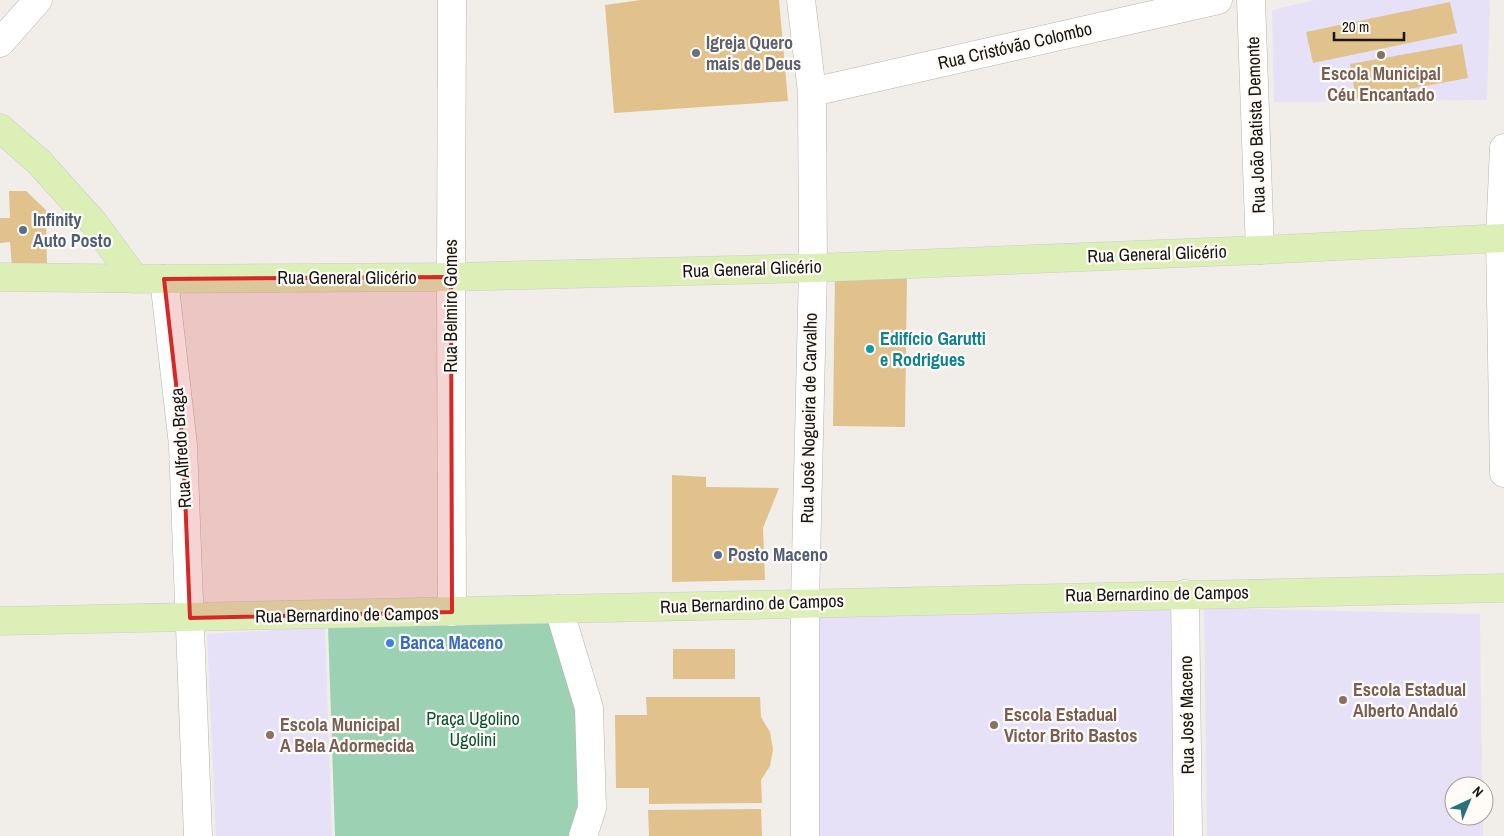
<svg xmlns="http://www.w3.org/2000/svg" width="1504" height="836" font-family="'Archivo Narrow',sans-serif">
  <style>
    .education { fill: #e6e1f7 }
    .green { fill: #9dd1b3 }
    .building { fill: #e1c18c }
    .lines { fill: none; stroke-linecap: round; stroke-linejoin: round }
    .minor-casing { stroke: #b7b4af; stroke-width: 29 }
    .major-casing { stroke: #cccccb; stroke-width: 29 }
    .minor { stroke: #fff; stroke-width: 28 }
    .major { stroke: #dcefb7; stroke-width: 28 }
    .marked { fill: #d62828; fill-opacity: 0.2; stroke: #d62828; stroke-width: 4; stroke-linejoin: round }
    .worship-dot { fill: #6b7280; stroke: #fffbf6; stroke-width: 2 }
    .education-dot { fill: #8d6e63; stroke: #fffbf6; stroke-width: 2 }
    .service-dot { fill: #5c6f8a; stroke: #fffbf6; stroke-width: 2 }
    .culture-dot { fill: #0f9aa8; stroke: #fffbf6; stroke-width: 2 }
    .shop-dot { fill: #3f7fe0; stroke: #fffbf6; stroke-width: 2 }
    .labels { text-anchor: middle; stroke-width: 4.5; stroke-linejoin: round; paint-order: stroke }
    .worship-label { font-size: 18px; font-weight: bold; fill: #5b616d; stroke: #fffbf6; text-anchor: start }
    .street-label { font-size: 18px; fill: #161513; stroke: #fffbf6 }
    .education-label { font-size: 18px; font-weight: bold; fill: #785e54; stroke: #fffbf6; text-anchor: start }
    .service-label { font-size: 18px; font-weight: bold; fill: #4e5e75; stroke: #fffbf6; text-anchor: start }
    .culture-label { font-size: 18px; font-weight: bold; fill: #0d838f; stroke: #fffbf6; text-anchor: start }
    .shop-label { font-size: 18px; font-weight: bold; fill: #366cbe; stroke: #fffbf6; text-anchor: start }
    .park-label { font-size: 18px; fill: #075333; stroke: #fffbf6 }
  </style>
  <rect width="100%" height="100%" fill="#f1eee9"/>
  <path class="education" d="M 1315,0 L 1490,0 L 1487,100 L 1274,102 L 1272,10 Z
    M 1173,605 L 1172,836 L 818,836 L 814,615 Z
    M 1204,608 L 1480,614 L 1482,786 L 1454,786 L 1454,816 L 1483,816 L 1483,836 L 1207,836 Z
    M 325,627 L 332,836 L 216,836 L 207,634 Z"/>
  <path class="green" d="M 552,622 L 579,707 L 584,807 L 573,836 L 335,836 L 328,626 Z"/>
  <path class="building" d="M 641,0 L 779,0 L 788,101 L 614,113 L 605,5 Z
    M 1450,2 L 1457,33 L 1313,63 L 1306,32 Z
    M 1462,44 L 1468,78 L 1356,99 L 1350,64 Z
    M 9,191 L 26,191 L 46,210 L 47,267 L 12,267 L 10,242 L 0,243 L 0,218 L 10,218 Z
    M 835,272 L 907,273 L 905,427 L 833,426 Z
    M 672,475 L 706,477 L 706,487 L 779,488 L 763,528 L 765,580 L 672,582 Z
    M 673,649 L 735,649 L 735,679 L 673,679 Z
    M 646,697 L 760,697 L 761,717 L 770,732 L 773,749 L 770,766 L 761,780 L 762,803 L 649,804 L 649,788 L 616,788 L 615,715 L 647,715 Z
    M 761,809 L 762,836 L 649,836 L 648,810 Z"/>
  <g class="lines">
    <g class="minor-casing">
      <path id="minor" d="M 452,0 L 451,277 L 452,612
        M 801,0 L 812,92 L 813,268 L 805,602 L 805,836
        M 1251,0 L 1260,250
        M 0,43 L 38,0
        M 812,92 L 1218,0
        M 1504,148 L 1500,238 L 1504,473
        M 164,279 L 183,445 L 198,836
        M 1185,594 L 1188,836
        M 559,609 L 589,708 L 592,808 L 583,836"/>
    </g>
    <g class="major-casing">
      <path id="major" d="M 0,128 L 39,162 L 94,223 L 135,279
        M 0,277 L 164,279 L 451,277 L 813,268 L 1260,250 L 1504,238
        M 0,621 C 501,613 1003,597 1504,588"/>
    </g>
    <use href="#minor" class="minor"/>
    <use href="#major" class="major"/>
  </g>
  <path class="marked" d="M 451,277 L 452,612 L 190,618 L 183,445 L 164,279 Z"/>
  <circle class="worship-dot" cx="696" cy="53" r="5"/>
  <g class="education-dot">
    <circle cx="1381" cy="55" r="5"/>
    <circle cx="1343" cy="700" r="5"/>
    <circle cx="994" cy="725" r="5"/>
    <circle cx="270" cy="735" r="5"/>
  </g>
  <g class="service-dot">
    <circle cx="23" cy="230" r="5"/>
    <circle cx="718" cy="555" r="5"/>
  </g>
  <circle class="culture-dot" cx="870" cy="349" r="5"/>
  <circle class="shop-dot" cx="390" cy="643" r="5"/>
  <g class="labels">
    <g class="worship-label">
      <text x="706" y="49">Igreja Quero<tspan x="706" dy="21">mais de Deus</tspan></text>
    </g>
    <g class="street-label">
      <text transform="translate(1015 46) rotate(-13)" y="6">Rua Cristóvão Colombo</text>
      <text transform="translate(1256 125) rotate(-92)" y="6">Rua João Batista Demonte</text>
      <text transform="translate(1157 254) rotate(-2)" y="6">Rua General Glicério</text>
      <text transform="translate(752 269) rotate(-2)" y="6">Rua General Glicério</text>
      <text x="347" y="284">Rua General Glicério</text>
      <text transform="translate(451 306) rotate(-90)" y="6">Rua Belmiro Gomes</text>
      <text transform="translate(809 418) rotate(-89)" y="6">Rua José Nogueira de Carvalho</text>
      <text transform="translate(181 448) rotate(-94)" y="6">Rua Alfredo Braga</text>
      <text transform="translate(1157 594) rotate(-1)" y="6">Rua Bernardino de Campos</text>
      <text transform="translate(752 604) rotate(-2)" y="6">Rua Bernardino de Campos</text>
      <text transform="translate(347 615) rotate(-1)" y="6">Rua Bernardino de Campos</text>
      <text transform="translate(1187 715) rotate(-91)" y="6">Rua José Maceno</text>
    </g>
    <g class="education-label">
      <text x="1381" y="80" text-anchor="middle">Escola Municipal<tspan x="1381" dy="21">Céu Encantado</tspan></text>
      <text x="1353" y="696">Escola Estadual<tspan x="1353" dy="21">Alberto Andaló</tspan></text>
      <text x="1004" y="721">Escola Estadual<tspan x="1004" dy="21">Victor Brito Bastos</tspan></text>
      <text x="280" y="731">Escola Municipal<tspan x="280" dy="21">A Bela Adormecida</tspan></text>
    </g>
    <g class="service-label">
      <text x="33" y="226">Infinity<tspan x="33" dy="21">Auto Posto</tspan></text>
      <text x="728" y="561">Posto Maceno</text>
    </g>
    <g class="culture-label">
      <text x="880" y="345">Edifício Garutti<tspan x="880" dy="21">e Rodrigues</tspan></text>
    </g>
    <g class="shop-label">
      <text x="400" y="649">Banca Maceno</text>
    </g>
    <g class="park-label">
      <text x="473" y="725">Praça Ugolino<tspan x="473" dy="21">Ugolini</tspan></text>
    </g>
  </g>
  <g transform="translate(1469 801) rotate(44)"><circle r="24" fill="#fffbf6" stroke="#a29f9b"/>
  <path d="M0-4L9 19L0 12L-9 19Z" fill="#29717b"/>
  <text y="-8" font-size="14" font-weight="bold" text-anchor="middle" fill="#161513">N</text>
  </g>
  <path d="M1334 32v8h70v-8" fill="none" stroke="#161513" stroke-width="2.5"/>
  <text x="1342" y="32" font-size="15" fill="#161513" stroke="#fffbf6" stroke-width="4" paint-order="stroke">20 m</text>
</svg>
